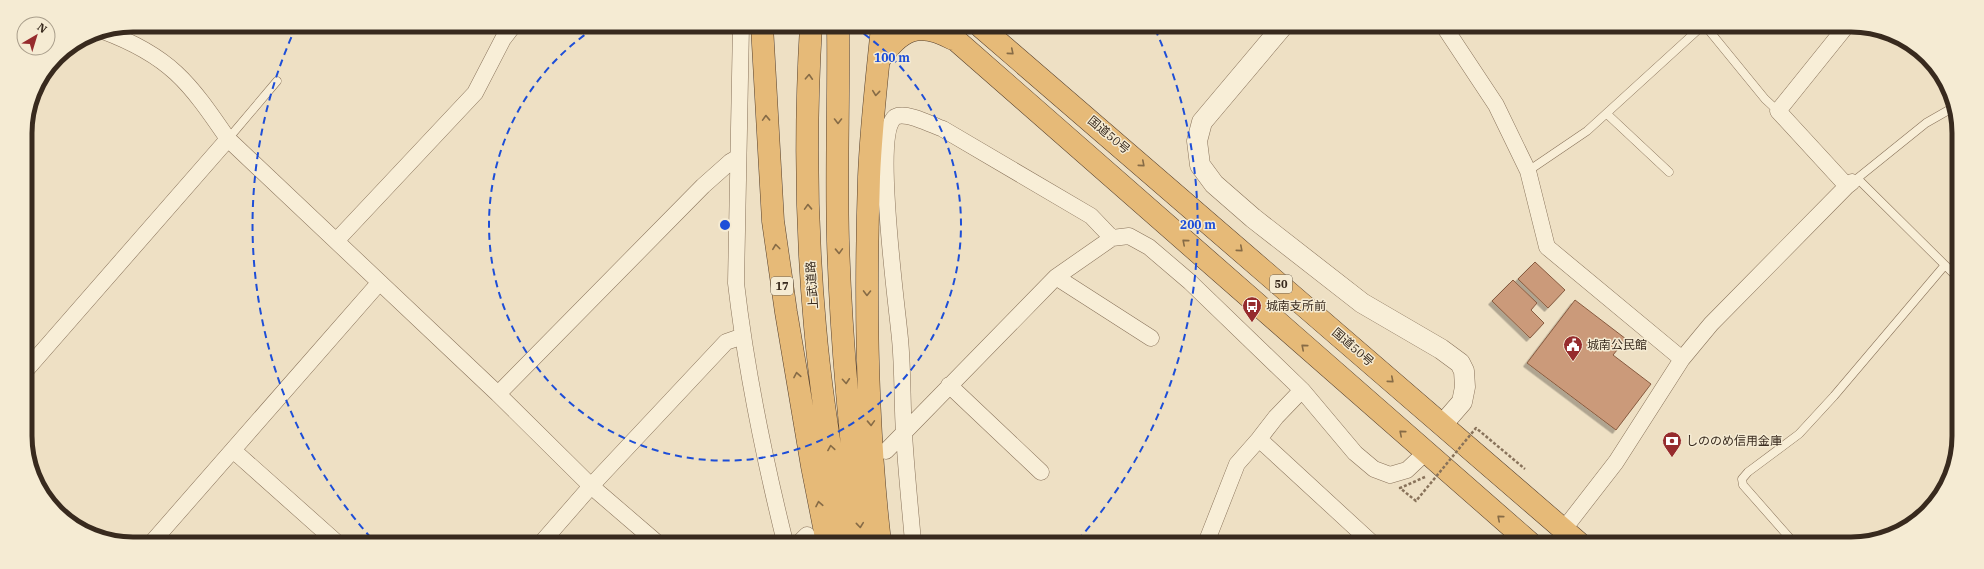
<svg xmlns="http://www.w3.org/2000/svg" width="1984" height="569" font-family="'IBM Plex Serif','Noto Sans JP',serif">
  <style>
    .building { fill: #cb9a7a; stroke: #875b40; filter: url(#shadow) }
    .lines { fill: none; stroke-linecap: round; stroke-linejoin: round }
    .service-casing { stroke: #88725a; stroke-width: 9 }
    .minor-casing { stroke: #88725a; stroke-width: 17 }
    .tertiary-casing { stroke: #88725a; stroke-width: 21 }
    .trunk-casing { stroke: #56402e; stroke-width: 23 }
    .service { stroke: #f8eed7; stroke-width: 8 }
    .minor { stroke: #f8eed7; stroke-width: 16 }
    .tertiary { stroke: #f8eed7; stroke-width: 20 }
    .trunk { stroke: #e6ba78; stroke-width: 22 }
    .path-bridge { stroke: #88725a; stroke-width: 2.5; stroke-dasharray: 3 2; stroke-linecap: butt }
    .oneway { stroke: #866b46 }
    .ring { fill: none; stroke: #1d4ed8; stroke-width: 2; stroke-dasharray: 7 5 }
    .labels { text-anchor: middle; stroke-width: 3; stroke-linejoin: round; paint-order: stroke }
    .shield { fill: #f5ebd3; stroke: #716454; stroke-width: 1 }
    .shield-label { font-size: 11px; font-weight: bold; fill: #382a1e }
    .street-label { font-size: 12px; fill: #382a1e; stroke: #f5ebd3 }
    .poi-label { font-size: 12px; fill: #382a1e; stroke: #f5ebd3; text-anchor: start }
    .rim { fill: none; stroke: #382a1e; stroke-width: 5 }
    .centre { fill: #1d4ed8; stroke: #f5ebd3; stroke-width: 2 }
    .ring-label { font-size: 12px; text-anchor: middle; font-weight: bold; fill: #1d4ed8; stroke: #f5ebd3; stroke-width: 3; stroke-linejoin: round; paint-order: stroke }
  </style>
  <defs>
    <filter id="shadow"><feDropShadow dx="-3.5" dy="3.5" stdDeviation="0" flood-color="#0004"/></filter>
  </defs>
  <rect width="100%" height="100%" fill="#eee0c4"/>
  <path class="building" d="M 1535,262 L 1565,290 L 1548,308 L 1518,279 Z
    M 1513,280 L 1537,303 L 1531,310 L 1544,323 L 1530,338 L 1492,301 Z
    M 1575,300 L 1626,339 L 1613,355 L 1651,384 L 1616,430 L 1527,363 Z"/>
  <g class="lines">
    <g class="service-casing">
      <path id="service" d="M 1707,28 L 1765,99 L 1778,111
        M 1607,114 L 1669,172
        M 228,139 L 277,81
        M 1528,171 L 1587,131 L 1700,28
        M 1859,180 L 1956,276
        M 1854,181 L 1926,123 L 1954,107
        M 1767,544 L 1789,539
        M 1795,544 L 1743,485 L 1742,479 L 1748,472 L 1799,434 L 1834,396 L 1945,265"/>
    </g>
    <g class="minor-casing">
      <path id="minor" d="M 741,26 L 736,283 C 746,370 764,457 785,542
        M 1445,28 L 1496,105 L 1528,171 L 1547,247 L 1682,359
        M 1844,29 L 1778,111 L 1847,186
        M 103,31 C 170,56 189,82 228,139 L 498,394 L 591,486 L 655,541
        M 336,241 L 475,93 L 503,39 L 513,26
        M 1056,277 L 1151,338
        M 27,369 L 228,139
        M 949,385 L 1041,472
        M 498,394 L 703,186 L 730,162 L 737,158
        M 1259,439 L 1276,417 L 1302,390
        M 234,451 L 335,541
        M 886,451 L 1056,277 L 1112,238 L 1129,236 L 1149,247 L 1190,282 L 1302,390 L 1355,453 L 1374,469 L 1390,475 L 1407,470 L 1425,453
        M 1564,529 L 1616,462 L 1682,359 L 1711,324 L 1847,186 L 1852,182
        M 154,540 L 379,283
        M 543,541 L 591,486 L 726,342 L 743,336
        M 800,542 L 807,535
        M 913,542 C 910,506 906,469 904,433 C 902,402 903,370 900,339 C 897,305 873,135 895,117 C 906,111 932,125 943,129 L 1091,216 L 1112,238
        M 1206,543 L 1237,464 L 1259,439 L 1372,543"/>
    </g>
    <g class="tertiary-casing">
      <path id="tertiary" d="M 1282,27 L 1202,122 L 1197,141 L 1200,165 L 1214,184 L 1253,218 L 1362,303 L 1441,349 L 1460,363 L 1464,371 L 1465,387 L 1462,402 L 1442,425"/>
    </g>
    <g class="trunk-casing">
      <path id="trunk" d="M 762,26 L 773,221 L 786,312 L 812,466 L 827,542
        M 811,26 C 805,126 806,226 815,326 C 821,398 834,470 845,542
        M 838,26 C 839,98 836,169 838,241 C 841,342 851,442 862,542
        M 941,27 L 1530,543
        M 981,27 L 1579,543
        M 879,60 C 901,29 918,20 953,39
        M 880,542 C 866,421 865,298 869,177 C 871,127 877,77 882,27"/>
    </g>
    <use href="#service" class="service"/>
    <use href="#minor" class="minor"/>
    <use href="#tertiary" class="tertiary"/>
    <use href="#trunk" class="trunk"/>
    <path class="path-bridge" d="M 1425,477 L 1400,488 L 1416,501 L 1476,428 L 1525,469"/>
  </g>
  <defs><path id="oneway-chevron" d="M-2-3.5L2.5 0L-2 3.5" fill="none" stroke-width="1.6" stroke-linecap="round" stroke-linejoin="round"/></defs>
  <g class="oneway">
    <use href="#oneway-chevron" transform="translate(1011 52) rotate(40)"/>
    <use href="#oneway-chevron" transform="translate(809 77) rotate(-87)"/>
    <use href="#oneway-chevron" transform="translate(876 93) rotate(96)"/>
    <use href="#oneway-chevron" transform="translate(766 118) rotate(-92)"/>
    <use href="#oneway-chevron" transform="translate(838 121) rotate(90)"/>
    <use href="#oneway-chevron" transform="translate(1142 164) rotate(41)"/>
    <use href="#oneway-chevron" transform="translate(808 207) rotate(-92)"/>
    <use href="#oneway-chevron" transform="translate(1185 242) rotate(-139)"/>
    <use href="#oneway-chevron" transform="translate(776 247) rotate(-97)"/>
    <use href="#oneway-chevron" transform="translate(1240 249) rotate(41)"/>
    <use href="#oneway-chevron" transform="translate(839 251) rotate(88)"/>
    <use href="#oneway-chevron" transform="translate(867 293) rotate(91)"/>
    <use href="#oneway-chevron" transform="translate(1304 347) rotate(-139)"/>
    <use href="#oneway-chevron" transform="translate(797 375) rotate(-100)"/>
    <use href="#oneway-chevron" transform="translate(1391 380) rotate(41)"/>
    <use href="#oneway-chevron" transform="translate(846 381) rotate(86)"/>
    <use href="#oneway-chevron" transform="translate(871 423) rotate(88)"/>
    <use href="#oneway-chevron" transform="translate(1402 433) rotate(-139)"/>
    <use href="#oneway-chevron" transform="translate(831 448) rotate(-99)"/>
    <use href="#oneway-chevron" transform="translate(819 504) rotate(-101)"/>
    <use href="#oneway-chevron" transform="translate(1500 518) rotate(-139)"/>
    <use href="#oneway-chevron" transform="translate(860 525) rotate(84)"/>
  </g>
  <g class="ring">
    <path d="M854 27A236 236 0 1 1 596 27"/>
    <path d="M371 538A473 473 0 0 1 295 29M1155 29A473 473 0 0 1 1077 541"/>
  </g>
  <defs>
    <g id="bus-pin" transform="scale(1)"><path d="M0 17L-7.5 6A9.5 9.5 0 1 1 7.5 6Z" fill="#962b2d" stroke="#f5ebd3"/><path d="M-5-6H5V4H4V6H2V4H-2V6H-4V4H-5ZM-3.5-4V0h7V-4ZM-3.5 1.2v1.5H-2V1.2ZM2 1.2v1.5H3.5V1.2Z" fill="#fff"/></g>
    <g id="civic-pin" transform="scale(1)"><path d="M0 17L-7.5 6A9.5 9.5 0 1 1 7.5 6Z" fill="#962b2d" stroke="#f5ebd3"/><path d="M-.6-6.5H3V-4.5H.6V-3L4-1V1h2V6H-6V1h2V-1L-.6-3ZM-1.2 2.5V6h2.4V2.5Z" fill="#fff"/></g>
    <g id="bank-pin" transform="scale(1)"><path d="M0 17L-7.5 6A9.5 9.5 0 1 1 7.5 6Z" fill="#962b2d" stroke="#f5ebd3"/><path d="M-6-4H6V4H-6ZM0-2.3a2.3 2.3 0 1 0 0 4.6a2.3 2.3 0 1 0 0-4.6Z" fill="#fff"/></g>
  </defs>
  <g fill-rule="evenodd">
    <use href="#bus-pin" x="1252" y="306"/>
    <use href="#civic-pin" x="1573" y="345"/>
    <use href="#bank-pin" x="1672" y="441"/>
  </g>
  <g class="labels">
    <g class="shield">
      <rect x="1270" y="275" width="22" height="18" rx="3"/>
      <rect x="771" y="277" width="22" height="18" rx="3"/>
    </g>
    <g class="shield-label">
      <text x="1281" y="288">50</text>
      <text x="782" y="290">17</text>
    </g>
    <g class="street-label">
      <text transform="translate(1109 135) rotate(40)" y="4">国道50号</text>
      <text transform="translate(812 285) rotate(-94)" y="4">上武道路</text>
      <text transform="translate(1353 347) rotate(41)" y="4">国道50号</text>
    </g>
    <g class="poi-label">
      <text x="1266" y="310">城南支所前</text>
      <text x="1587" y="349">城南公民館</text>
      <text x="1686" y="445">しののめ信用金庫</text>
    </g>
  </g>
  <path d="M0 0H1984V569H0ZM133 32H1851A101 101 0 0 1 1952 133V436A101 101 0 0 1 1851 537H133A101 101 0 0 1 32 436V133A101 101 0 0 1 133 32Z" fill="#f5ebd3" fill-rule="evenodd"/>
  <path class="rim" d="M133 32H1851A101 101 0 0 1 1952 133V436A101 101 0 0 1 1851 537H133A101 101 0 0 1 32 436V133A101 101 0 0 1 133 32Z"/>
  <circle cx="725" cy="225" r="6" class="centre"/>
  <g class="ring-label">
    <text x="892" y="62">100 m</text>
    <text x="1198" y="229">200 m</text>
  </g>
  <g transform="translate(36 36) rotate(38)"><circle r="19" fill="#f5ebd3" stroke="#a99e8b"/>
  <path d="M0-3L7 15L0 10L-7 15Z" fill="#962b2d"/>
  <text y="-6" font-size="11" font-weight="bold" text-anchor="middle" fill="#382a1e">N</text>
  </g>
</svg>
